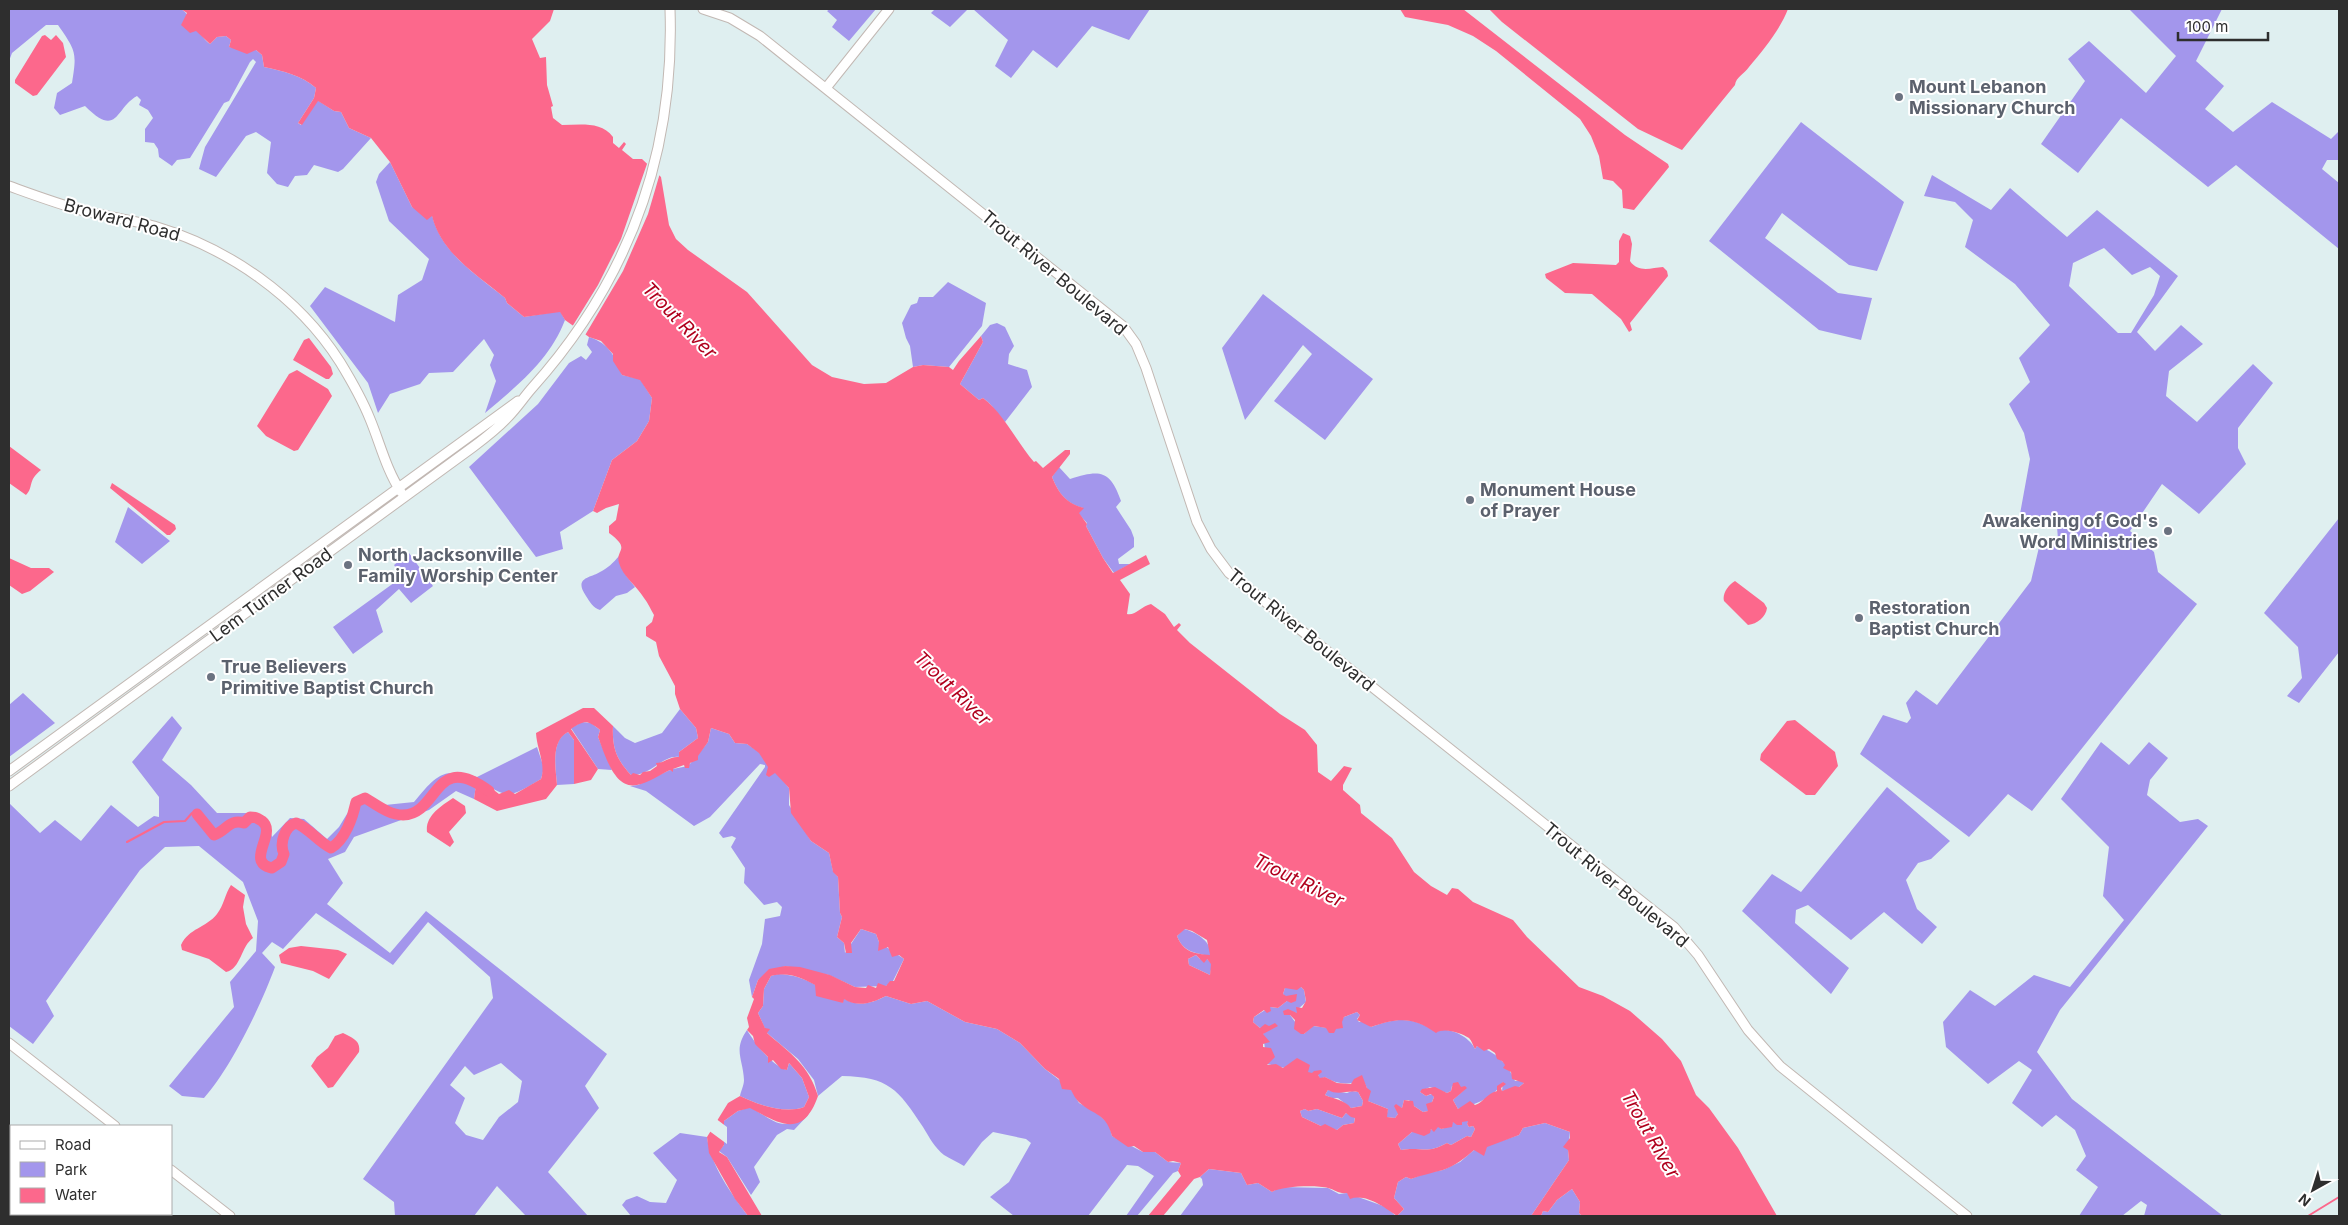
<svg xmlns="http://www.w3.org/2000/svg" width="2348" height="1225" font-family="Inter,sans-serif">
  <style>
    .green { fill: #a396ec; fill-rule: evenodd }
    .water { fill: #fc688c; fill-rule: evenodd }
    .pier { fill: #dfeff0 }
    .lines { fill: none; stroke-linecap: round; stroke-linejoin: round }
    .stream { stroke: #fc688c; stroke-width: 2 }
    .river { stroke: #fc688c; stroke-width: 11 }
    .secondary-casing { stroke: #c2b8b3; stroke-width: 11 }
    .secondary { stroke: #fff; stroke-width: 9 }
    .worship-dot { fill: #6b7280; stroke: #fff; stroke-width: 2 }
    .labels { text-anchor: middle; stroke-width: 4; stroke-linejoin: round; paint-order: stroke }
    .worship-label { font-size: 18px; font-weight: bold; fill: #5b616d; stroke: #fff; text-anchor: start }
    .street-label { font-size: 18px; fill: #2e2e2e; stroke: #fff }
    .water-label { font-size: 19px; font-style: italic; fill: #af001d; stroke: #fff }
  </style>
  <rect width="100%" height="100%" fill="#dfeff0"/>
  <path class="green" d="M 9,9 L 181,9 C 193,17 196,33 210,44 L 217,37 L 226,36 L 231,40 L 229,47 L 256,50 L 262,55 L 264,67 C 283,71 301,75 316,88 L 314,98 L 298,123 L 301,125 L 317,100 L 334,111 L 341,112 L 349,128 L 371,138 L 343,169 L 338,172 L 314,165 L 307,175 L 295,176 L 288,187 L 277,184 L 267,173 L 271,142 L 256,132 L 246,136 L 216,177 L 199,169 L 205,147 L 256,62 L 253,59 L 250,62 L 229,101 L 224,103 L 190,158 L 177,160 L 172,166 L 159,157 L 158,149 L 154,143 L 145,142 L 145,129 L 153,118 L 148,110 L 139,105 L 141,100 L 137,96 C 115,108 118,139 85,106 L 60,115 L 54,108 L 57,93 L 72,83 C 77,52 76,51 58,25 L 46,25 L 12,53 L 9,61 Z
    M 830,9 L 876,9 L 849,41 L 832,27 L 837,20 L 827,11 Z
    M 935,9 L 968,9 L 950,27 L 931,13 Z
    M 973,9 L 1150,9 L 1129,40 L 1092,26 L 1057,68 L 1033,50 L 1011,78 L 995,66 L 1008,40 Z
    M 2129,9 L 2222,9 L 2196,61 L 2224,86 L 2205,109 L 2233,132 L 2272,102 L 2331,139 L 2339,131 L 2339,160 L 2327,160 L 2322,169 L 2339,183 L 2339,249 L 2236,165 L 2208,187 L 2121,118 L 2078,173 L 2041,144 L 2085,81 L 2068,59 L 2089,41 L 2146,93 L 2176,56 Z
    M 1801,122 L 1904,202 L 1877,271 L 1849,265 L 1782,213 L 1765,238 L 1838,293 L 1872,298 L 1861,340 L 1819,330 L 1709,241 Z
    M 390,162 L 412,207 L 432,215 C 441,253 477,275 505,298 L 507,303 L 524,317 L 560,311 L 565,320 C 550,360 517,386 485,413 L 496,381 L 490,365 L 494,355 L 484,339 L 453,372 L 429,373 L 420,384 L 390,394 L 378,413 L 368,383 L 310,306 L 325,287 L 395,322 L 398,295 L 422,280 L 429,259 L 389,221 L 376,182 L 379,174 Z
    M 1932,175 L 1991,210 L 2010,188 L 2067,237 L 2097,210 L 2178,276 L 2137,332 L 2155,351 L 2181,325 L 2203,344 L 2169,371 L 2166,396 L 2197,422 L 2253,364 L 2273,383 L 2238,428 L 2238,448 L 2246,464 L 2199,514 L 2162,484 L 2130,531 L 2154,552 L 2158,572 L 2197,604 L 2032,811 L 2008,794 L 1969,837 L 1860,754 L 1883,715 L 1907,723 L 1911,718 L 1906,703 L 1916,690 L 1937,705 L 2031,581 L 2040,543 L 2058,540 L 2057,526 L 2020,514 L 2030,459 L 2024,433 L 2009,404 L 2030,382 L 2019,358 L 2050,325 L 2015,284 L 1965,247 L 1973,220 L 1955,202 L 1924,196 ZM 2104,248 L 2132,275 L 2150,267 L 2160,276 L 2154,295 L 2131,333 L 2118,333 L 2069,286 L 2073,263 Z
    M 948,282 L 986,303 L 982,326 L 949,367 L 923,365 L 913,367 L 910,346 L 906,338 L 902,323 L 911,305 L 917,303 L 919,297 L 933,297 Z
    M 1263,294 L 1373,379 L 1325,440 L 1274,401 L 1312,354 L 1303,345 L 1245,420 L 1222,348 Z
    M 997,323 L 1005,327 L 1014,346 L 1009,354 L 1008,364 L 1027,370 L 1032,387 L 1005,422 C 997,414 993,405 983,398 L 979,400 L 960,384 L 983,342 L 981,336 L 990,325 Z
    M 589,337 C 610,344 614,355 622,375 L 640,379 L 652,398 L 649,421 L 637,441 L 612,460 L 593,511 L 560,532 L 563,549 L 536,557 L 469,467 L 538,404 L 569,363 L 581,356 L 586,360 L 592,352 L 587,345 Z
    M 1059,467 L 1070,479 C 1099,470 1110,469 1121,501 L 1116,507 L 1131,530 L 1134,538 L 1134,547 L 1118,559 L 1119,564 L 1130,564 L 1114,573 L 1103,558 L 1086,526 L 1087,523 L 1078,513 L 1083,508 C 1066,503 1059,494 1052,477 Z
    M 128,507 L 170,541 L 142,564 L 115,542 Z
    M 2339,518 L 2339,652 L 2299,703 L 2287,696 L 2302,678 L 2298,647 L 2264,613 Z
    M 409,553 L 433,586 L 411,603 L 399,589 L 376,610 L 383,632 L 353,654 L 333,627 L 402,577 L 394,565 Z
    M 619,556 C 619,568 628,578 635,587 L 627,593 L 616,596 L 600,610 C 593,608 590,602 586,596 C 573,577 591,578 600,572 C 608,568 613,563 619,556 Z
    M 23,693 L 55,723 L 9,757 L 9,705 Z
    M 680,709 L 696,728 L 698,738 L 679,752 L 679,757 C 662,755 651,776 631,775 C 616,759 612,747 613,726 L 625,738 L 635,743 L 662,733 Z
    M 172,716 L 182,728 L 162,760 L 191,785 L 217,813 L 254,813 L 268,821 L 272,837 L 290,818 L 304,819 L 327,839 L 339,827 L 358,796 L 367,794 L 385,805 L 414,802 C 435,777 442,766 477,777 L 537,747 L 544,768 L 541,779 C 509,798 508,800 477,778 L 474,799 L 456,791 L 429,810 L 354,837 L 345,852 L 328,859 L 343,883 L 327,904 L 390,953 L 426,911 L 607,1054 L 585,1086 L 599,1108 L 548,1172 L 588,1216 L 526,1216 L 497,1186 L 474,1216 L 395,1216 L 394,1202 L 363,1179 L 493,998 L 490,977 L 428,922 L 393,965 L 316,913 L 283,949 L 272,942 L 262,953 L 275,967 C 261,1005 231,1068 204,1098 L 182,1096 L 169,1086 L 234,1007 L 230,982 L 256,951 L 258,921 L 243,882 L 199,846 L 165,847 L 140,870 L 46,1001 L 54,1016 L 33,1044 L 9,1026 L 9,803 L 40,833 L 55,820 L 81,841 L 111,805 L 138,827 L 154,816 L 159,817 L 159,797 L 132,762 ZM 501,1063 L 522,1081 L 518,1102 L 499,1117 L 483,1140 L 466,1135 L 455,1123 L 465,1098 L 450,1085 L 465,1066 L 474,1075 Z
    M 582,722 L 591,723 L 600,730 L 598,737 L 612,770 L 598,769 L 571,728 Z
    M 711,728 L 729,734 L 735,743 L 747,744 L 759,752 L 789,788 L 789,805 L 811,841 L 829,853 L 833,871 L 838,877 L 840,913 L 842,917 L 837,937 L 844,943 L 845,953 L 861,929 L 876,934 L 879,942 L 904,959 L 893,981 L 886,986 L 855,987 L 829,975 L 785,966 L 758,980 L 752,997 L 749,980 L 762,944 L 765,919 L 780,916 L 782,907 L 777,902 L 764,905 L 744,883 L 745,868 L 731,847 L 736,838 L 732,836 L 723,838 L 719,833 L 765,767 L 765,765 L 760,764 L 710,817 L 694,826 L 646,791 L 630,786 L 638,785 L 670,770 L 673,771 L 673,769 L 688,766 L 697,756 L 708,742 Z
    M 568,732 L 574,740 L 574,784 L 557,785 C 556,770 550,740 568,732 Z
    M 2101,742 L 2129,765 L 2149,742 L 2168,758 L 2150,780 L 2147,795 L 2180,822 L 2198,819 L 2208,826 L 2060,1010 L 2037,1052 L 2072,1099 L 2223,1216 L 2144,1216 L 2147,1205 L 2141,1201 L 2122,1216 L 2079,1216 L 2098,1187 L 2076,1170 L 2086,1156 L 2075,1130 L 2056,1115 L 2042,1127 L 2012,1103 L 2032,1070 L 2019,1061 L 1988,1084 L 1946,1047 L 1943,1022 L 1970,990 L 1995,1006 L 2034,975 L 2070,987 L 2124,920 L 2103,896 L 2109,847 L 2061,799 Z
    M 1887,787 L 1950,841 L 1931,859 L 1918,863 L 1906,880 L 1917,909 L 1937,927 L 1922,944 L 1884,912 L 1851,940 L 1808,905 L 1796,910 L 1795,923 L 1849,968 L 1831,994 L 1742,911 L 1772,874 L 1801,892 Z
    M 1184,929 C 1196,932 1213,942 1210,956 C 1195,953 1183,952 1177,936 Z
    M 1196,955 L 1200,959 L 1207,959 L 1212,964 L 1210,975 L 1189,965 L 1188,959 Z
    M 778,974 C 806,975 820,988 843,1003 L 843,998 C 858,1008 872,1003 886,996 L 911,1004 L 927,1001 L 965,1022 L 997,1029 L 1020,1043 L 1045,1069 L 1071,1089 L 1079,1103 L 1096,1112 L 1109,1124 L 1112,1136 L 1143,1152 L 1155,1152 L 1168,1162 L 1181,1163 L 1178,1171 L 1173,1173 L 1137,1216 L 1126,1216 L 1154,1176 L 1138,1166 L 1127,1165 L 1088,1216 L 1014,1216 L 990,1197 L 1009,1182 L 1031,1143 L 1026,1139 L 993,1132 L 982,1142 L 964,1166 C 958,1162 950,1159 944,1155 C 935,1148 929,1137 923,1127 C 898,1089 889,1077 842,1076 L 818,1096 L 814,1080 L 798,1059 L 767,1033 L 758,1013 L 763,1006 L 764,989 L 771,976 Z
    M 1301,987 L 1304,990 L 1306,1002 L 1298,1009 L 1297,1013 L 1290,1012 L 1290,1015 L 1304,1034 L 1313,1026 L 1336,1029 L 1344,1017 L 1357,1012 L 1360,1015 L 1357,1019 L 1359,1022 L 1365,1022 L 1371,1027 C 1397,1018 1412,1016 1436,1032 C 1448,1025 1470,1037 1475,1049 L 1477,1046 C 1495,1051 1508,1064 1515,1081 L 1523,1081 L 1524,1083 L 1519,1087 L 1502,1091 L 1503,1082 C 1492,1099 1476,1104 1458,1109 L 1453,1100 L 1464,1090 L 1452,1086 L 1451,1091 L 1447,1093 L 1430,1087 L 1420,1092 L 1426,1096 L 1432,1094 L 1434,1097 L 1428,1111 L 1423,1112 L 1414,1106 L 1409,1100 L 1404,1100 L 1402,1108 L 1399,1107 L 1398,1114 L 1395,1118 L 1386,1117 L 1388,1109 L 1368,1101 L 1367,1088 L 1363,1080 C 1349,1085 1338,1085 1325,1077 L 1320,1079 L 1318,1075 L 1267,1064 L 1263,1034 L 1269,1026 L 1260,1028 L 1253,1022 L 1254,1017 L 1270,1007 L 1278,1008 L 1287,1001 L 1283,994 L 1285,988 Z
    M 747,1030 C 754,1042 772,1066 787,1070 L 789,1063 L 802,1078 L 809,1097 L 804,1107 C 785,1114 758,1105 740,1096 C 741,1091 744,1085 744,1080 C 743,1059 733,1050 747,1030 Z
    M 1328,1090 L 1347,1093 L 1352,1091 L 1358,1092 L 1363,1101 L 1362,1106 L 1351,1108 L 1338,1098 L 1332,1098 L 1325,1095 Z
    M 750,1107 C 776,1122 782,1133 809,1114 L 794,1130 L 787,1129 L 777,1135 L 754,1167 L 760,1182 L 751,1195 L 727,1157 L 719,1151 L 724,1145 L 724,1121 L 738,1111 Z
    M 1305,1109 L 1308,1111 L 1317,1109 L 1342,1118 L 1346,1113 L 1355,1117 L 1354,1123 L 1343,1125 L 1337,1130 L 1321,1126 L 1302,1117 L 1300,1111 Z
    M 1469,1120 L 1467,1124 L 1469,1127 L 1473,1126 L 1475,1129 L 1471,1137 L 1467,1136 L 1451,1145 L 1447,1143 C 1425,1155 1422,1146 1401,1150 L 1398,1144 L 1412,1132 L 1430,1130 L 1438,1126 L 1441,1129 L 1448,1127 L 1453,1122 Z
    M 1545,1123 L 1570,1132 L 1568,1150 L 1569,1160 L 1531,1216 L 1397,1216 L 1404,1209 L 1394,1198 L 1398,1182 L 1406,1177 L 1411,1179 L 1426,1173 L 1443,1170 L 1460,1162 L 1474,1150 L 1519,1135 L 1523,1128 Z
    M 680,1133 L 707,1137 C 711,1166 731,1193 748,1216 L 631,1216 L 622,1205 L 626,1200 L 637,1196 L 650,1202 L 666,1203 L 677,1180 L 653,1153 Z
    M 1209,1169 L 1241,1173 L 1247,1185 L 1258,1183 L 1272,1192 L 1280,1187 L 1328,1188 L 1339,1194 L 1347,1193 L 1386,1207 L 1396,1216 L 1180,1216 L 1203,1185 L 1202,1179 L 1200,1177 Z
    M 1572,1189 L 1580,1202 L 1579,1213 L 1582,1216 L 1541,1216 L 1543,1211 L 1548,1212 L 1557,1200 Z"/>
  <path class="water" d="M 181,9 L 554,9 L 550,21 L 532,39 L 540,58 L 546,57 L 547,85 L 553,106 L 551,107 L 553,118 L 562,125 C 580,125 601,121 613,137 L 613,143 L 619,148 L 624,142 L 626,144 L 622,150 L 633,159 L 642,159 L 661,177 L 669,225 L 676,239 L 688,250 L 747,292 L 812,365 L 832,377 L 864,384 L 886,383 L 913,367 L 923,365 L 949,367 L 953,370 L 959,361 L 981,336 L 983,342 L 960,384 L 979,400 L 983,398 C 1004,414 1016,441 1034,462 L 1036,461 L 1043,468 L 1065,450 L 1070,450 L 1070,454 L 1052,477 C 1059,494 1066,503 1084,508 L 1079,513 L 1087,524 L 1086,526 L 1103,558 L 1113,573 L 1146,555 L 1150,564 L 1120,580 L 1130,594 L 1127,614 C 1135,616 1142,606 1151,604 L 1165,614 L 1174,627 L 1179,623 L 1181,625 L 1177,630 L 1190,643 L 1280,714 L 1305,730 L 1317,745 L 1318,772 L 1331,781 L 1344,766 L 1352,768 L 1343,785 L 1343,790 L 1360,805 L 1361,813 L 1392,838 L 1414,872 L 1431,886 L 1447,895 L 1452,888 L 1458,889 L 1473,902 L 1513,920 L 1527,937 L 1579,987 L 1603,996 L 1630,1011 L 1662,1039 L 1681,1061 L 1696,1095 L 1709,1108 L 1738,1148 L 1777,1216 L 1582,1216 L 1579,1213 L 1580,1202 L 1572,1189 L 1557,1200 L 1548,1212 L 1543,1211 L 1541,1216 L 1531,1216 L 1569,1160 L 1568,1150 L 1563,1147 L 1570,1138 L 1570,1132 L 1545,1123 L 1523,1128 L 1519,1135 L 1487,1147 L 1484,1156 L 1474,1150 C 1465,1158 1455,1166 1443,1170 C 1432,1173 1422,1175 1411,1179 L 1406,1177 L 1398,1182 L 1394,1198 L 1404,1209 L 1397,1216 C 1385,1208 1366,1193 1350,1199 L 1347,1193 C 1338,1194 1336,1190 1328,1188 C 1316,1185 1282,1186 1272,1192 L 1258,1183 L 1247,1185 L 1241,1173 L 1209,1169 L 1200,1177 L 1194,1179 L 1163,1216 L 1148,1216 L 1181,1176 L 1178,1171 L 1181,1163 L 1173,1161 L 1168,1162 L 1155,1152 L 1143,1152 L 1134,1146 L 1128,1147 L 1112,1136 C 1106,1113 1095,1116 1080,1103 C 1076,1100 1073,1094 1071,1090 L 1062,1089 L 1059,1079 L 1045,1069 L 1020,1043 L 997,1029 L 965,1022 L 927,1001 L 911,1004 L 886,996 C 872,1003 858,1008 844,999 L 843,1003 L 816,996 L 815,985 C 800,977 789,972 771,976 L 764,989 L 763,1006 L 758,1013 L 765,1028 L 770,1029 L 767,1033 C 790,1053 809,1065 818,1096 C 803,1139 780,1124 750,1108 L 738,1111 L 724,1121 L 724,1145 L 719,1152 L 727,1157 L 762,1216 L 748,1216 L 735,1199 L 709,1153 L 707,1137 L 728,1103 L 740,1096 C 758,1105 785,1114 804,1107 L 809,1097 L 802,1078 L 789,1063 L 787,1070 L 781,1069 L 773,1060 L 768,1063 L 768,1057 L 755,1044 L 753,1036 L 747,1030 L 749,1027 L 747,1018 L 754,999 L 752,997 L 758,980 L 769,969 L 785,966 L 800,967 L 830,975 L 855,987 L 866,988 L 868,985 L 876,988 L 878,983 L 886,986 L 890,981 L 894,981 L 904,959 L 899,955 L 892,957 L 888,947 L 878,951 L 879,942 L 876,934 L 861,929 L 851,943 L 852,953 L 846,953 L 844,943 L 837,937 L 842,917 L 840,913 L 838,877 L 833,872 L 829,853 L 811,841 L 791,813 L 789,788 L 775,773 L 769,777 L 766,775 L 768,767 L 759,753 L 747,744 L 735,743 L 729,734 L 711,728 L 708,742 L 698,756 L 698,760 L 690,763 L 689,768 L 685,768 L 684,765 L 673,769 L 673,772 L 670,770 C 659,775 648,783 637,785 C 614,790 605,754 598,737 L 600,730 C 587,720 585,720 571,729 L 598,769 L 591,780 L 574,784 L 574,740 L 568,732 C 550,741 556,770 557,785 L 546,799 L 497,811 L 474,799 L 477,777 L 499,794 L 509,790 L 515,794 L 541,779 C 546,764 537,750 536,733 L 583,708 L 594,708 L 613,726 C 612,747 616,759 631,775 L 633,773 L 640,775 L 643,772 L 650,771 L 657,766 L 656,763 C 664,763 670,756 679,757 L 679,752 L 698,738 L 696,728 L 680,709 L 675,694 L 675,686 L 659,656 L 656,642 L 646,636 L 646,627 L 652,622 L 654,615 C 651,610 648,603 644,598 C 637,586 623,577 619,563 C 615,549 632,550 609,533 L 609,526 L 616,520 L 619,504 L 606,508 L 597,513 L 593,511 L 612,460 L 637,441 L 649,421 L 652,398 L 640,380 L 622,375 L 613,361 L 613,354 L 601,341 L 589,337 L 565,320 L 560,312 L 524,317 L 507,303 L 505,298 C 477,275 441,253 432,216 L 427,220 L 412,207 L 390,162 L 371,138 L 349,128 L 341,112 L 334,111 L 318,101 L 302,125 L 298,123 L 314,98 L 316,88 C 301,75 283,71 264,67 L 262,55 L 256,50 L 247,54 L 229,47 L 231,40 L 226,36 L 217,37 L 210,44 L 196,31 L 190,33 L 181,25 L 187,13 ZM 1185,929 L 1192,931 L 1207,940 L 1210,955 C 1195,954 1183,952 1177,936 ZM 1196,955 L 1204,963 L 1207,959 L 1211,964 L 1210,975 L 1189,965 L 1188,959 ZM 1301,987 L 1304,990 L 1306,1001 L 1302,1008 L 1296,1007 L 1297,1013 L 1288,1009 L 1283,1011 L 1284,1015 L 1290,1015 L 1295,1020 L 1294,1029 L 1301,1034 L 1304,1034 L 1314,1026 L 1326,1028 L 1329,1033 L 1334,1033 L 1336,1029 L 1343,1028 L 1342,1022 L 1344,1017 L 1357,1012 L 1360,1015 L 1357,1020 L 1371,1027 C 1397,1018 1413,1016 1436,1033 C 1444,1027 1461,1033 1469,1038 C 1472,1041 1473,1046 1475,1049 L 1477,1046 L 1484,1051 L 1489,1049 L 1495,1053 L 1497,1059 L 1502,1061 L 1505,1065 L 1503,1068 L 1511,1072 L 1512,1079 L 1524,1083 L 1519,1087 L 1515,1086 L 1502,1091 L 1501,1088 L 1506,1084 L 1503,1082 L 1497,1086 L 1497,1091 C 1486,1094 1484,1102 1475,1105 L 1470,1101 L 1458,1109 L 1453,1100 L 1467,1088 L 1465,1086 L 1461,1087 L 1458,1082 L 1453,1083 L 1451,1091 L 1447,1093 L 1435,1087 L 1422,1089 L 1420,1092 L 1426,1096 L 1431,1094 L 1434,1097 L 1432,1102 L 1426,1104 L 1428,1111 L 1423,1112 L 1414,1106 L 1413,1101 L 1404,1100 L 1402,1108 L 1396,1104 L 1394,1106 L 1398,1114 L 1395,1118 L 1387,1117 L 1388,1109 L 1368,1101 L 1371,1091 L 1367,1088 L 1362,1075 L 1354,1079 L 1351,1084 L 1337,1083 L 1325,1077 L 1320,1078 L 1318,1075 L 1322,1072 L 1321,1070 L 1314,1071 L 1312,1073 L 1308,1072 L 1310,1065 L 1297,1058 L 1283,1068 L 1276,1064 L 1267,1065 L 1275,1057 L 1271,1048 L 1263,1047 L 1263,1044 L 1270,1042 L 1263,1034 L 1278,1026 L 1275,1023 L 1269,1026 L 1265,1024 L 1260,1028 L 1253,1022 L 1254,1017 L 1264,1010 L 1267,1013 L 1271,1011 L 1270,1007 L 1278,1008 L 1287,1001 L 1291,1003 L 1296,1001 L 1297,994 L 1286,996 L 1283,994 L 1285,988 L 1297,990 ZM 1328,1090 C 1338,1096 1347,1090 1358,1092 L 1363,1101 L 1362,1106 L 1351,1108 C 1345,1100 1334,1099 1325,1095 ZM 1305,1109 L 1308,1111 L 1317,1109 L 1342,1118 L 1346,1113 L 1351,1117 L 1355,1118 L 1354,1123 L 1343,1125 L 1337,1130 L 1325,1124 L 1321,1126 L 1302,1117 L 1300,1111 ZM 1468,1121 L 1467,1124 L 1469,1127 L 1473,1126 L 1475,1129 L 1471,1137 L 1467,1136 L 1451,1145 L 1447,1143 C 1425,1155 1422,1146 1401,1150 L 1398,1144 L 1412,1132 L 1424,1136 L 1430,1133 L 1431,1129 L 1434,1132 L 1438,1127 L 1441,1129 L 1452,1127 L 1453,1122 L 1457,1125 L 1462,1125 L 1462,1122 Z
    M 1400,9 L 1463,9 L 1625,135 L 1668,164 L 1669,167 L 1634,210 L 1623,208 L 1622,190 L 1613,181 L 1603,179 L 1599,156 L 1591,136 L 1580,119 L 1496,51 L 1473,36 L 1448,25 L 1405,17 Z
    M 1489,9 L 1788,9 C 1780,30 1763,50 1749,67 C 1744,74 1736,77 1735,85 L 1682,150 L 1638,129 L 1502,22 Z
    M 45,35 L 51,40 L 56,35 L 63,43 L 66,57 L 37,95 L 33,96 L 15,83 L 15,80 L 42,36 Z
    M 1623,233 L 1630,236 L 1632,244 L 1630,261 C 1638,273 1651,268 1663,267 L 1667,271 L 1668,276 L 1630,323 L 1632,330 L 1629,332 L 1621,319 L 1592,294 L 1565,293 L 1546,278 L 1545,274 L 1573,263 L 1616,265 L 1619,262 L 1619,241 Z
    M 309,338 L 331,367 L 333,374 L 329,379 L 326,379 L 293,360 L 304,340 Z
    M 297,370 L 328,389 L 332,396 L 298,450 L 294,451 L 266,436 L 257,426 L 289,374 Z
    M 9,446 L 41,470 C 27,481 34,487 26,495 L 9,483 Z
    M 112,483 L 175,525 L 176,529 L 170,535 L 167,535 L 110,488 Z
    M 9,558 L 31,568 L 49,568 L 54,572 L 30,591 L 22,594 L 9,585 Z
    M 1735,581 L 1764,603 L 1767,608 C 1766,617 1757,624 1748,625 L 1724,601 C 1722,594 1728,585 1735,581 Z
    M 1795,720 L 1835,752 L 1838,766 L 1815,795 L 1806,795 L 1760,760 L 1761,754 L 1787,721 Z
    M 453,798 L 465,806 L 466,813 L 449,832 L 454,842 L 450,847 L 427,832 C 425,816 441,806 453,798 Z
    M 231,885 L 245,895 L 243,907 L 246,924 L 253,938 C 241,946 241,969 226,972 L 209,959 L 182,950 L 181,945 C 189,928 206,928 217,914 C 224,905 225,894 231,885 Z
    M 301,946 L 338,950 L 347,954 L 329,979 L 313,971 L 281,963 L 279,955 L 289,948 Z
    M 343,1033 C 352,1038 361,1040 359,1052 L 333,1087 L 328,1088 L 311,1066 L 317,1057 L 328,1048 L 335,1036 Z"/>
  <path class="pier" d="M 648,161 L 660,173 L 648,214 L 623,271 L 584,337 L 572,327 L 598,285 L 621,239 Z
    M 715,1118 L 727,1127 L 727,1144 L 708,1130 Z"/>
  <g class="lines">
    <path class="stream" d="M 127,842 L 164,822 L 185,821 L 192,813 L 197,814
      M 2308,1216 L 2339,1197"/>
    <path class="river" d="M 197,814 L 214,835 C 226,831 230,818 244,823 L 250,817 C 256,817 257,818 262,821 C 278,833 244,862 272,868 L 281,862 L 284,854 C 279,843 285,826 296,823 C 309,828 318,842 331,848 C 345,840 353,817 356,802 L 365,798 C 377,805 389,815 403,815 C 440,814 433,750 489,791"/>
    <g class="secondary-casing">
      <path id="secondary" d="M 703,9 L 730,18 L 760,36 L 1123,326 L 1136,344 L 1146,368 L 1197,522 L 1211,549 L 1229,573 L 1674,927 L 1698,955 L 1748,1030 L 1780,1066 L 1967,1216
        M 826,88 L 889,9
        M 9,186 C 34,195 58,204 84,211 C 107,216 131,220 154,226 C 228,248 298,296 340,362 C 351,380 362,399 370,419 C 380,443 386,469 401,492
        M 9,771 L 518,401
        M 9,786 L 473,447 C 485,438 498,428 508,417 C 517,408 524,397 532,388 C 629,280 675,154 670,9
        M 9,1043 L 115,1126
        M 171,1170 L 230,1216"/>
    </g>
    <use href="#secondary" class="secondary"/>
  </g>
  <g class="worship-dot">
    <circle cx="1899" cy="97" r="5"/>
    <circle cx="1470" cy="500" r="5"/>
    <circle cx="2168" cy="531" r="5"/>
    <circle cx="348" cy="565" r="5"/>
    <circle cx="1859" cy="618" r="5"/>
    <circle cx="211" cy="677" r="5"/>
  </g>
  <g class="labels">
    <g class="worship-label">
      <text x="1909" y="93">Mount Lebanon<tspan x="1909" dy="21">Missionary Church</tspan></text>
      <text x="1480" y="496">Monument House<tspan x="1480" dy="21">of Prayer</tspan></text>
      <text x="2158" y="527" text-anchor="end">Awakening of God's<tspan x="2158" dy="21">Word Ministries</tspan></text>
      <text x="358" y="561">North Jacksonville<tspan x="358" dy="21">Family Worship Center</tspan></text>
      <text x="1869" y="614">Restoration<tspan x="1869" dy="21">Baptist Church</tspan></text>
      <text x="221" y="673">True Believers<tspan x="221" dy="21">Primitive Baptist Church</tspan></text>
    </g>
    <g class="street-label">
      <text transform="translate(122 220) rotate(15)" y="6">Broward Road</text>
      <text transform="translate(1054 273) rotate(40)" y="6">Trout River Boulevard</text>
      <text transform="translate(271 595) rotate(-36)" y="6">Lem Turner Road</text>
      <text transform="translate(1301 630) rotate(39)" y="6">Trout River Boulevard</text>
      <text transform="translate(1616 885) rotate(40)" y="6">Trout River Boulevard</text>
    </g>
    <g class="water-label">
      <text transform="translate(680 320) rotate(46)" y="7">Trout River</text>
      <text transform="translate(953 688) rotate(44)" y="7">Trout River</text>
      <text transform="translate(1299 880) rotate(26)" y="7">Trout River</text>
      <text transform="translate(1651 1134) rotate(60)" y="7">Trout River</text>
    </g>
  </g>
  <rect width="2348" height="1225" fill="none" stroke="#2e2e2e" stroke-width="20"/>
  <rect x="10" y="1125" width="162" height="90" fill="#ffffff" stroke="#ababab"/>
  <rect x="20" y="1141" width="25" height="8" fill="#ffffff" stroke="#ababab"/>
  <text x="55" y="1150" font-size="15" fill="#2e2e2e">Road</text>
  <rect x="20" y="1162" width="25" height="15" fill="#a396ec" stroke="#ababab"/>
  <text x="55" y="1175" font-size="15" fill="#2e2e2e">Park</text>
  <rect x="20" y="1188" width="25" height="15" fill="#fc688c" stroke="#ababab"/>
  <text x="55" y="1200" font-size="15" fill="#2e2e2e">Water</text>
  <g transform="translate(2313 1190) rotate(219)" stroke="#ffffff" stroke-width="4" paint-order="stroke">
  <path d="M0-4L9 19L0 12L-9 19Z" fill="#2e2e2e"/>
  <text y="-8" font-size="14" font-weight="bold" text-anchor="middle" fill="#2e2e2e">N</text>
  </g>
  <path d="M2178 32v8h90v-8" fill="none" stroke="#2e2e2e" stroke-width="2.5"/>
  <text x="2186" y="32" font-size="15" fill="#2e2e2e" stroke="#ffffff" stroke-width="4" paint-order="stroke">100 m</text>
</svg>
